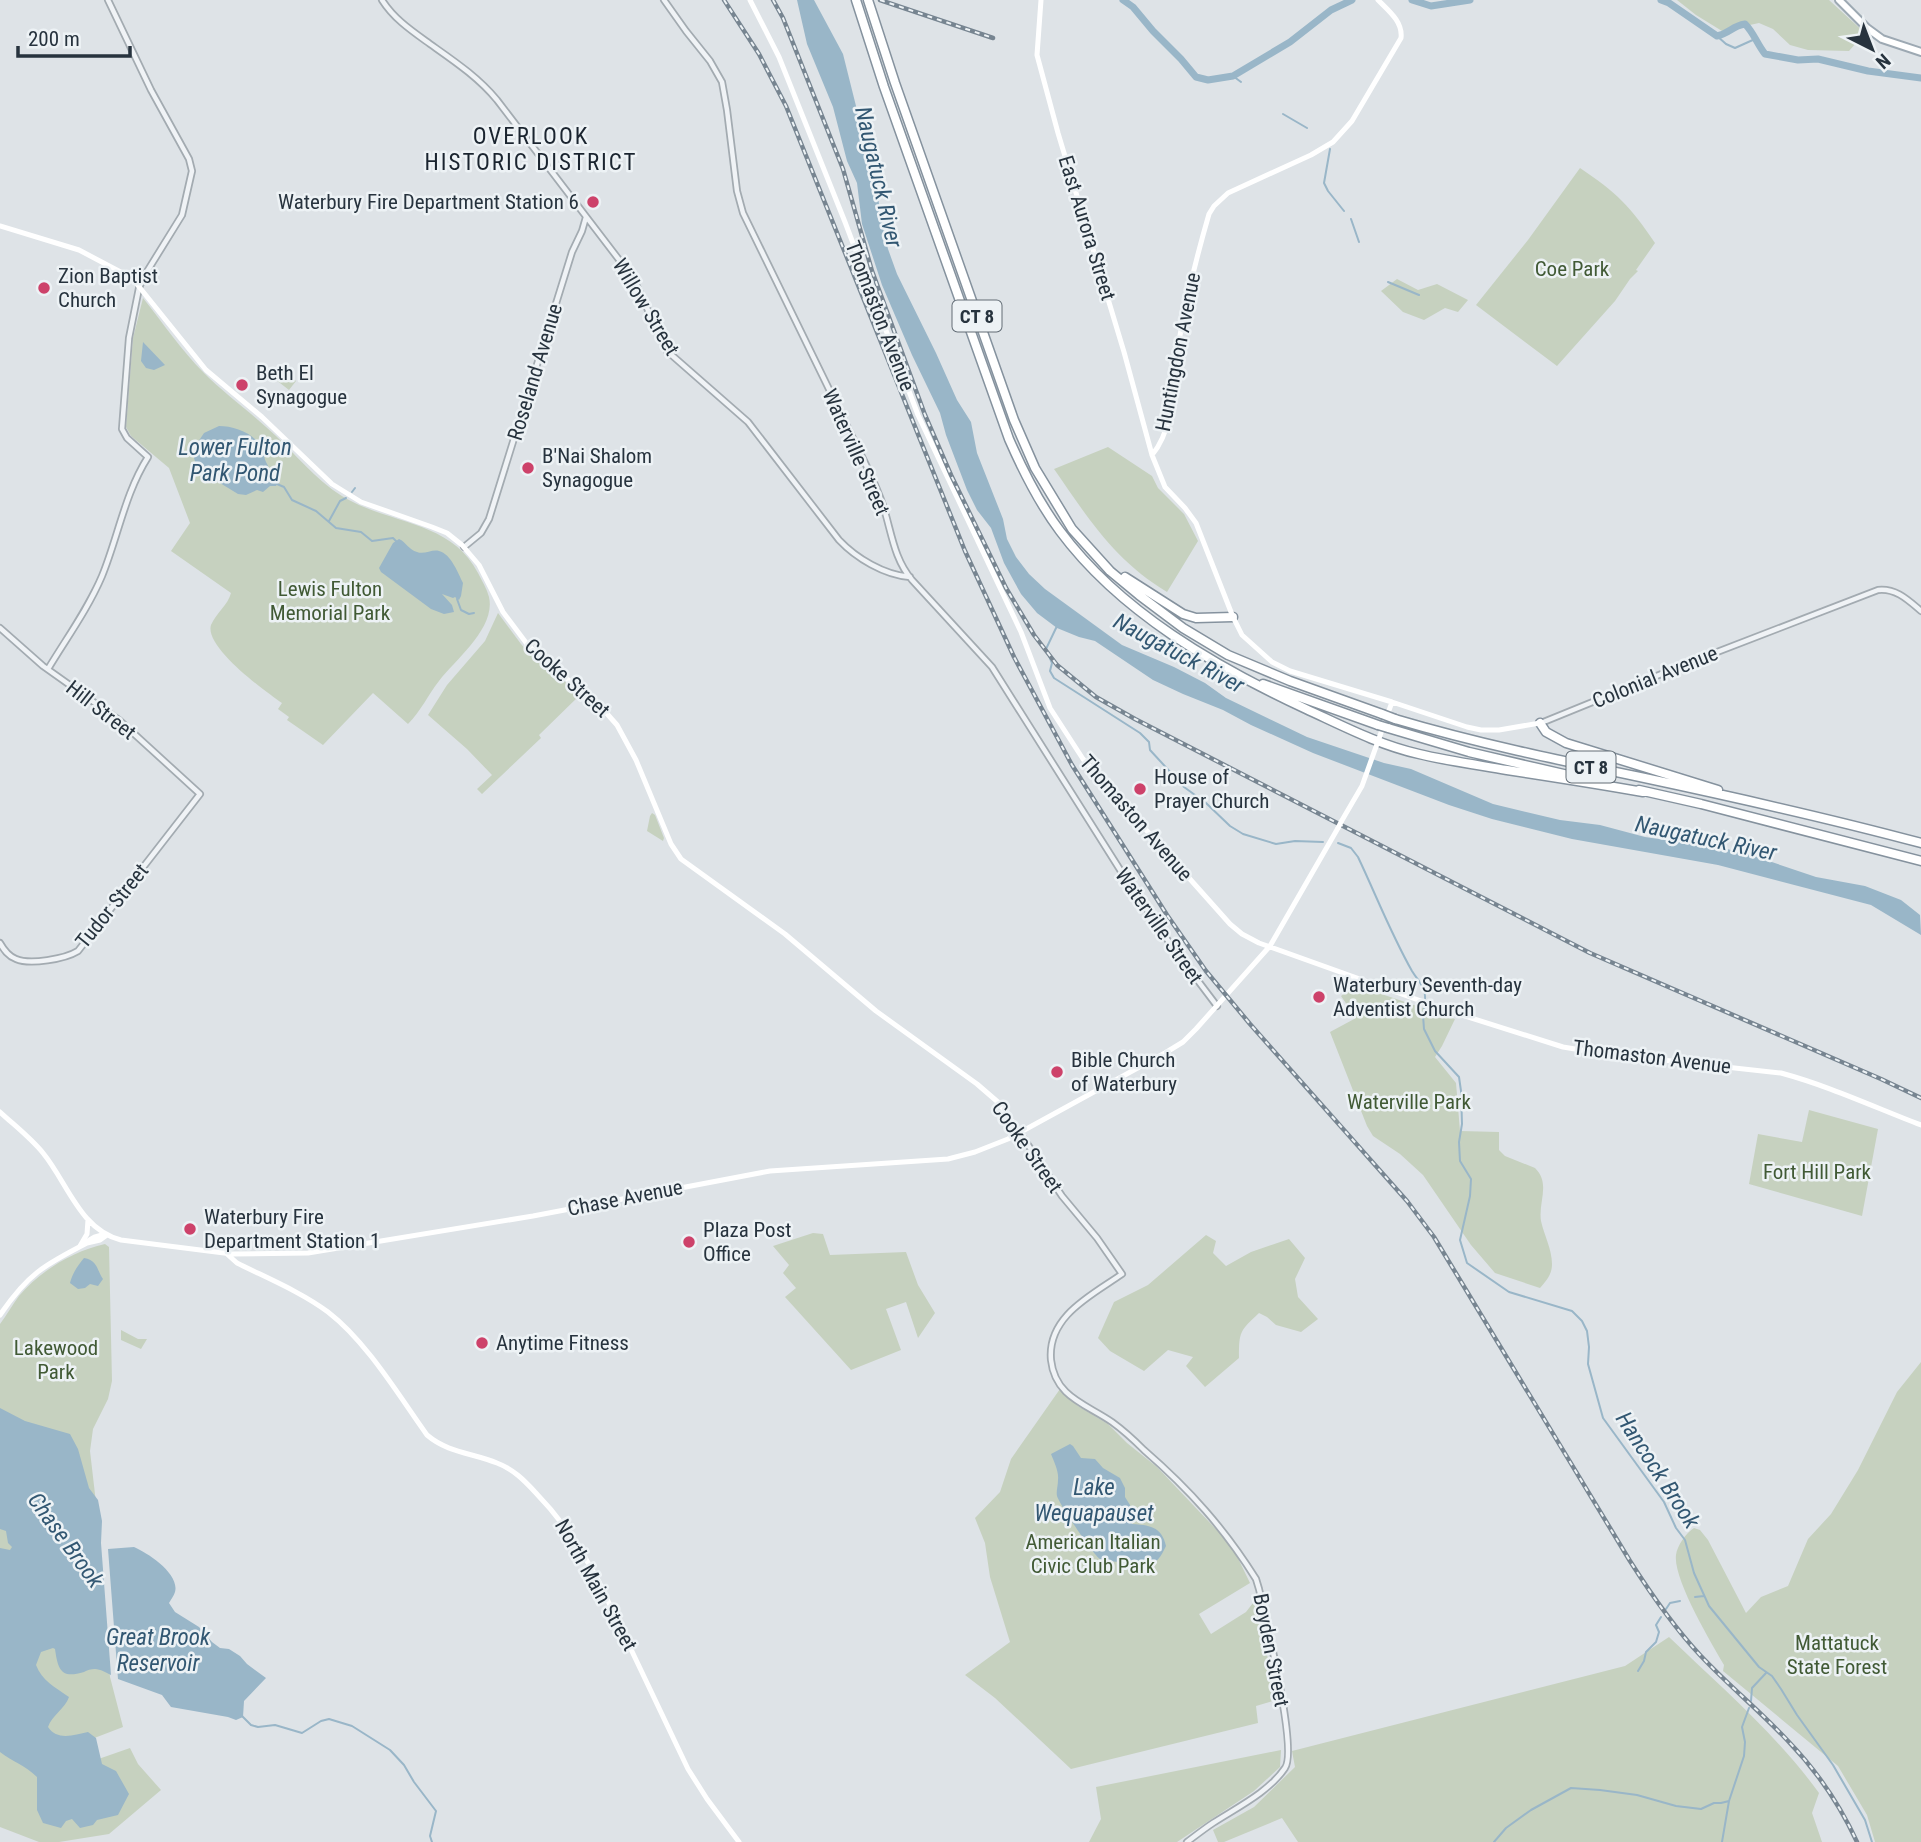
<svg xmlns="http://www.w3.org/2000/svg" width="1921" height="1842" font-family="'Roboto Condensed',sans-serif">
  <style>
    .green { fill: #c6d1bf }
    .water { fill: #99b6c8 }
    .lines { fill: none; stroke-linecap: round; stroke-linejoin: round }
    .stream { stroke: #99b6c8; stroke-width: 2 }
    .river { stroke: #99b6c8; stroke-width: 7 }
    .tertiary-casing { stroke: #a3abb1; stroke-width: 8 }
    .primary-casing { stroke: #9da9b3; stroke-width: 10 }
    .motorway-casing { stroke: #85929e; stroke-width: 11 }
    .tertiary { stroke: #f0f3f6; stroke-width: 4.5 }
    .secondary { stroke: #fff; stroke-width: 5 }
    .primary { stroke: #fff; stroke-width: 6 }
    .motorway { stroke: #fff; stroke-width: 8 }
    .rail-casing { stroke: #778591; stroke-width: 4.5 }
    .rail { stroke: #edf2f5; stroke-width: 2; stroke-dasharray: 5; stroke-linecap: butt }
    .motorway-bridge-casing { stroke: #85929e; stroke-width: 11; stroke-linecap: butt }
    .secondary-bridge { stroke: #fff; stroke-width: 5 }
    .motorway-bridge { stroke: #fff; stroke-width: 8 }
    .poi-dot { fill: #cd426a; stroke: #edf2f5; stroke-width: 2.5 }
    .labels { text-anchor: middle; stroke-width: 5; stroke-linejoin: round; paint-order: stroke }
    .shield { fill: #edf2f5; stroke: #626c75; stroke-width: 2 }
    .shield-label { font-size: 19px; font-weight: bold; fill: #27333e }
    .poi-label { font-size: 21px; fill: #27333e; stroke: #edf2f5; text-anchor: start }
    .street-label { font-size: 21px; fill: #27333e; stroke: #edf2f5 }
    .park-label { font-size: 21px; fill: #415a35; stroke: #edf2f5 }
    .neighbourhood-label { font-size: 23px; letter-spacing: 2px; fill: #1a242f; stroke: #edf2f5 }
    .water-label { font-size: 23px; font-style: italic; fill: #325772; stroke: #edf2f5 }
  </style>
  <rect width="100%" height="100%" fill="#dee3e7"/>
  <path class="green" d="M 1677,0 L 1829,0 L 1865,33 L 1849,51 L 1808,50 L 1790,45 L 1773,29 L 1759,23 L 1722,31 L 1696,15 Z
    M 1580,168 C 1616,192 1631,207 1655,243 L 1636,270 L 1638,271 L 1630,279 L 1615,301 L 1557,366 L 1476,305 L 1528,240 Z
    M 1397,279 L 1418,290 L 1437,284 L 1468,300 L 1458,312 L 1445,308 L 1424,320 L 1403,312 L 1381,291 Z
    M 143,298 C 163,323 181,350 204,373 C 226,395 253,414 276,436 C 298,457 320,484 347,499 C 392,524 452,522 478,573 C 482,581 487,589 489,597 C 496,628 456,659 439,681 C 428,695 421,711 408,724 L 373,693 L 323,745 L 287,720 L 289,717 L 278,709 L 282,703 C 266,692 204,647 211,625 C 216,613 228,605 231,593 L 171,551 L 190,523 L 169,468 L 131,436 L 126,427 L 133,338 Z
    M 278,367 L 296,381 L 289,390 L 271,376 Z
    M 1108,447 L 1152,476 L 1158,488 L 1184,514 L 1198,541 L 1167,592 C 1114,560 1088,518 1054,469 Z
    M 498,613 L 521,644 L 535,659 L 581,694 L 539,735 L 541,738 L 482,794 L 477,789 L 492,775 L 467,749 L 428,715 L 447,685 L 485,641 Z
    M 652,813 L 655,815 L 664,838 L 663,841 L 647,831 L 650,816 Z
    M 1355,985 L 1455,1019 L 1442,1046 L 1435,1057 L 1456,1083 L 1460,1131 L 1499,1132 L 1499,1150 L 1505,1156 L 1535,1168 C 1551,1184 1538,1202 1541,1221 C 1544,1235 1552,1249 1552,1264 C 1552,1274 1547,1280 1540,1288 L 1495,1273 L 1471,1245 L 1423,1175 L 1400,1154 L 1373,1136 L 1367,1126 L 1330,1032 L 1356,1018 L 1341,996 Z
    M 1809,1110 L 1878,1129 L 1862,1216 L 1749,1184 L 1758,1134 L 1802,1142 Z
    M 813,1233 L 823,1234 L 830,1255 L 906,1252 L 918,1285 L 935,1313 L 918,1338 L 906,1302 L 886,1309 L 901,1350 L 851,1370 L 785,1297 L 796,1288 L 783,1273 L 789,1265 L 773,1246 Z
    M 1206,1235 L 1216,1241 L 1213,1253 L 1226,1266 L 1251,1252 L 1289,1239 L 1305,1258 L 1295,1279 L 1298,1297 L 1318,1319 L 1301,1332 L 1276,1325 L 1267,1317 L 1259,1313 C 1240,1331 1239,1331 1239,1358 L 1205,1387 L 1186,1366 L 1193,1357 L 1168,1350 L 1144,1371 L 1110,1351 L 1098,1338 L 1114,1302 L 1148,1285 Z
    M 105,1244 L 109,1247 L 112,1381 L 108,1399 L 93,1429 L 90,1451 L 98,1520 L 110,1677 L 123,1727 L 71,1747 L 87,1763 L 130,1748 L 138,1764 L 161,1790 L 109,1834 L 59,1842 L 39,1842 L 0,1827 L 0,1324 C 7,1315 12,1305 19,1296 C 40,1271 73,1251 105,1244 Z
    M 121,1330 L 138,1339 L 147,1339 L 141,1349 L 121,1340 Z
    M 1921,1362 L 1921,1842 L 1875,1842 L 1867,1815 L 1838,1766 L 1723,1671 L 1724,1665 C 1711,1642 1673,1579 1676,1555 C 1677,1546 1686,1533 1694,1528 L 1700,1530 L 1708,1540 L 1746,1613 L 1761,1597 L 1788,1586 L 1808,1539 L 1831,1514 L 1858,1470 L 1897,1392 Z
    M 1060,1389 L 1078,1406 L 1108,1424 L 1127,1443 L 1157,1467 L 1232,1546 L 1250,1583 L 1199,1614 L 1211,1634 L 1246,1612 L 1256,1599 L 1276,1700 L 1256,1706 L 1258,1723 L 1071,1769 L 995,1698 L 965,1675 L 1010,1642 L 990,1577 L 985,1543 L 975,1518 L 1000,1492 L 1011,1459 Z
    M 1669,1637 C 1721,1687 1777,1735 1819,1793 L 1812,1813 L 1822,1842 L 1298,1842 L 1282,1818 L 1224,1842 L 1218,1842 L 1213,1830 L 1254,1807 L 1295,1767 L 1292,1751 L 1625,1666 Z
    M 1281,1750 L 1280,1767 L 1254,1791 L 1177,1842 L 1089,1842 L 1101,1819 L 1096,1787 Z"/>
  <path class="water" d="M 797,0 L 814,0 L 843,54 L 859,118 L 874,164 L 881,220 L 888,249 L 897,274 L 936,353 L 957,400 L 971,422 L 977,453 L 1003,519 L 1007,539 L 1016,557 L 1029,574 L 1045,589 L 1122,645 L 1174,667 L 1205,683 L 1226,698 L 1307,737 L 1384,763 L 1411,769 L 1493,804 L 1560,820 L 1600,825 L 1645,837 L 1727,849 L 1751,855 L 1816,877 L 1865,886 L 1901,900 L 1920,915 L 1921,935 L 1871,905 L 1718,865 L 1572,839 L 1492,819 L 1449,805 L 1313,753 L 1251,725 L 1223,710 L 1183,694 L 1153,680 L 1095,641 L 1079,637 L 1057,628 L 1037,613 L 1021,594 L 1004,563 L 991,528 L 977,510 L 967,490 L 946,435 L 940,413 L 912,355 L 882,285 L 862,224 L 857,183 L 847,161 L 833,107 L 807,44 Z
    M 143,342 L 165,365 L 154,370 L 146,368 L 141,361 Z
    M 219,426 C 235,426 257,434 263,451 C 264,454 264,458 266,462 C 269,469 274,475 278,482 L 276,486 L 270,486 L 263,492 L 257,490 L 246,495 L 238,494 L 202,472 L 196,465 L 194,458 L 198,442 L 204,433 Z
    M 399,539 C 406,542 409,550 417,552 C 424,555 432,549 439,551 C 451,554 458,573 463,583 L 461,596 L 459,600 L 455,597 L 453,598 L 442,594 L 452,605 L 454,612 L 444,614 L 431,609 L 381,572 L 379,568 L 393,543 Z
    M 84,1258 C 98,1260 97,1271 103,1279 L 98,1286 L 90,1284 L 85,1288 L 78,1289 L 70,1283 C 72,1274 78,1265 84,1258 Z
    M 0,1408 L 25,1421 L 70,1434 L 78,1449 L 89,1488 L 98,1500 L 102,1521 L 101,1543 L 111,1675 C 107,1673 100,1669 95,1669 C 91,1669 87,1670 84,1672 C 61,1679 58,1670 55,1649 L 53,1648 L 41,1652 L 36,1665 C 42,1681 55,1687 69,1697 C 65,1709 52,1715 48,1727 C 57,1741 74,1735 88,1732 L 96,1738 L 102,1764 L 116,1771 L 129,1794 L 118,1815 L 97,1820 L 93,1825 L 80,1828 L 72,1819 L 66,1821 L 61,1828 L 43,1823 L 37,1810 L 37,1777 C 25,1765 13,1762 0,1752 L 0,1548 L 10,1550 L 12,1547 L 8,1543 L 6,1531 L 0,1529 Z
    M 1070,1444 L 1073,1446 L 1081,1458 L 1095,1459 L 1103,1468 L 1120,1478 L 1125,1488 L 1125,1497 L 1130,1505 L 1132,1524 C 1148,1525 1162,1526 1166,1546 C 1161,1556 1156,1567 1143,1565 C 1137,1563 1139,1562 1132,1562 C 1127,1563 1104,1561 1100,1559 C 1095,1557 1059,1504 1057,1496 C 1056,1491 1058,1486 1058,1480 C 1059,1471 1054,1462 1051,1454 Z
    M 134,1547 C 148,1553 180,1574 175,1592 C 174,1596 171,1599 169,1603 L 175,1612 L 199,1627 L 212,1642 L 220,1648 L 229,1649 L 240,1656 L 247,1664 L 266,1678 L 244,1701 L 243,1717 L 236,1720 L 228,1717 L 171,1707 L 162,1695 L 118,1679 L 108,1549 Z"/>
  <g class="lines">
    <path class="stream" d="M 1717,36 L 1726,44 L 1735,48 L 1755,39
      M 1233,76 L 1241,82
      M 1283,114 L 1307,128
      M 1330,149 L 1324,183 L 1328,191 L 1344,211
      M 1351,219 L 1359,242
      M 1388,282 L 1419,295
      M 277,484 L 284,487 L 292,500 L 316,511 L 336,528 L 361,532 L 372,541 L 393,538 L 396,541
      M 352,492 L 355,488
      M 329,521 L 340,501 L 346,498
      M 457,599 L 461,610 L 469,614 L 474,613
      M 1057,626 L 1046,649 L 1052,663 L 1050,671 L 1054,678 L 1140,733 L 1149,742 L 1150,750 L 1184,787 L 1206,803 L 1230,826 L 1243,834 L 1276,844 L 1295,841 L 1323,842
      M 1338,843 L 1351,848 L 1358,857 C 1376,895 1391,934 1412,971 C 1418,981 1426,987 1425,999
      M 1425,1005 L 1423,1015 L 1424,1029 L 1435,1051 L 1459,1077 L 1461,1091 L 1462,1124 L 1459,1142 L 1460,1161 L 1471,1179 L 1470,1196 L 1460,1240 L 1467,1263 L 1509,1292 L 1572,1311 L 1582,1321 L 1587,1331 L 1589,1347 L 1588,1364 L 1603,1418 L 1664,1502 L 1676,1528 L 1685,1540 L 1694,1573 L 1709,1606 L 1759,1667 L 1772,1676 L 1781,1689 L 1797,1715 L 1833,1765 L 1865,1820 L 1872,1842
      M 1695,1597 L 1704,1596
      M 1666,1609 L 1670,1603 L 1680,1601
      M 1638,1671 L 1644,1661 L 1646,1652 L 1656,1642 L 1659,1632 L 1656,1625 L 1661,1617
      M 1751,1701 L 1752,1688 L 1766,1673
      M 241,1715 L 251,1725 L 258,1727 L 275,1725 L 302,1733 L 321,1721 L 329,1719 L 352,1726 L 390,1750 L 404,1765 L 414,1782 L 436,1811 L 430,1836 L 432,1842
      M 1494,1842 L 1506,1828 L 1531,1810 L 1571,1788 L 1600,1790 L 1637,1795 L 1676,1806 L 1701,1809 L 1714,1803 L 1721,1803 L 1729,1801
      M 1722,1842 L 1729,1801 L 1744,1756 L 1745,1742 L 1742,1727 L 1749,1708"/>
    <path class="river" d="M 1123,0 L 1133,7 L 1153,31 L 1181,59 L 1196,77 L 1208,80 L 1233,76 L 1290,42 L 1331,10 L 1352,0
      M 1412,0 L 1431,6 L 1470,0
      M 1661,0 L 1669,3 L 1717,36 C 1730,33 1732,26 1745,24 C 1754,33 1757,44 1765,54 L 1798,60 L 1818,59 L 1868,71 L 1921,78"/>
    <g class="tertiary-casing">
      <path id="tertiary" d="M 382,0 C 394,19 412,31 430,44 C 454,61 478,77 497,100 L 633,278 L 667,351 L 748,422 L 839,540 C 856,558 884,575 910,577
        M 664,0 L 686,31 L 710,61 L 722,82 L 727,110 L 737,191 L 743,213 L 868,469 C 874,483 881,497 885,512 C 892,536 895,560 912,580 L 992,667 L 1124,876 L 1171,945 L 1217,1006
        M 464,547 L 481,533 L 489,519 L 572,252 L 582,231 L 586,217
        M 0,628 L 43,666 L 119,720 L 200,794 L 78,951 C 65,959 30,965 16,959 C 8,956 4,950 0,943
        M 48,669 C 66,639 88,609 102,576 C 118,537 125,493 148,457 L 127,438 L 122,429 L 129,338 L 139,288 L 143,278 L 182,215 L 192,171 L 189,159 L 151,90 L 108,0
        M 1541,723 L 1686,664 L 1878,590 C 1896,588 1908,600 1921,611
        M 1020,1133 L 1062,1196 L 1097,1238 L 1122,1274 C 1092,1295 1047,1316 1051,1360 C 1055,1397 1086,1404 1112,1422 C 1123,1430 1134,1440 1144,1450 C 1190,1490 1224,1528 1256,1579 L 1259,1589 C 1265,1616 1298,1750 1285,1768 C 1269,1792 1236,1808 1213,1823 C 1204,1829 1195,1836 1187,1842"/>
    </g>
    <g class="primary-casing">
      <path id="primary" d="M 1839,0 L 1867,28 L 1882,39 L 1921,52"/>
    </g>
    <g class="motorway-casing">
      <path id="motorway" d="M 856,0 L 884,87 L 1009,439 C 1023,471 1039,503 1060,531 C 1120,612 1216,667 1306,709 C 1343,726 1379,745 1419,754 C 1448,761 1478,765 1507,770 C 1553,777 1598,784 1643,792
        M 868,0 L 895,83 L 1014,420 L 1035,468 L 1072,529 L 1110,571 L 1139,595 L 1183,628 L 1228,655 L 1290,681 L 1382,714
        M 1125,577 L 1183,614 L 1196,618 L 1233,617
        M 1263,684 L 1378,725
        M 1395,719 C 1476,743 1558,760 1640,777 C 1734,797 1828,818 1921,843
        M 1540,723 L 1546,732 L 1566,743 L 1718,790
        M 1388,728 L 1469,752 L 1568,775
        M 1639,790 L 1701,804 L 1921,861"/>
    </g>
    <use href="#tertiary" class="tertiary"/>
    <path class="secondary" d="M 750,0 L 779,57 L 845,222 L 918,415 L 1021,632 L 1050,708 L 1083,759 L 1230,924 L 1242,934 L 1259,943 L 1449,1011 L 1563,1047 L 1599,1053 L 1781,1073 C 1829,1086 1874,1107 1921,1125
      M 1041,0 L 1037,55 L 1058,133 L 1124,352 L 1152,455 L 1165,487 L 1185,508 L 1196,523 L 1233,617 L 1242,635 L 1272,662 L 1290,671 L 1392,702 L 1467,727 L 1481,730 L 1499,730 L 1540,723
      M 0,226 L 79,250 L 132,278 L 206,370 L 262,417 L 332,484 L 361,502 L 432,527 L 447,533 L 462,545 L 479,565 L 503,612 L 527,644 L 548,665 L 593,698 L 617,725 L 636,760 L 671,844 L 681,859 L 785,934 L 876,1011 L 977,1084 L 999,1103 L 1020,1133
      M 1152,455 C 1178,424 1173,368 1181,330 C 1188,291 1198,252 1209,214 L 1214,206 L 1228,193 L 1311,155 L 1333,142 L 1352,121 L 1401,38 C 1403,22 1389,11 1378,0
      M 1341,822 L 1362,786 L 1392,702
      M 0,1112 C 14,1125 31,1138 43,1153 C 67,1182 80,1230 121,1240 L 232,1254 L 308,1253 L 533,1216 L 770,1171 L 948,1159 L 975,1152 L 1008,1139 L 1165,1053 L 1183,1042 L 1196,1029 L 1270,946 L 1338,828
      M 87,1243 L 100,1240 L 107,1235
      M 80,1246 L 87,1234 L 88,1220
      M 227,1254 L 237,1263 C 267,1278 301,1292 328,1312 C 367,1342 399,1396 427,1435 C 448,1453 473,1453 497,1463 C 513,1469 524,1480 535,1492 C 562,1520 579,1546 598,1580 L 688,1769 L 707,1799 L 739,1842
      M 0,1315 C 28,1274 44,1265 87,1243 C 91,1237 99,1235 107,1235"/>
    <use href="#primary" class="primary"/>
    <use href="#motorway" class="motorway"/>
    <g class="rail-casing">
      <path id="rail" d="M 724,0 L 759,54 L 786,106 L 965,551 L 1014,657 L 1072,765 L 1167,915 L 1206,971 L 1250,1024 L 1407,1201 L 1434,1237 L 1630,1561 C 1651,1594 1673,1626 1700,1655 C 1728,1685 1760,1711 1788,1741 C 1817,1771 1840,1805 1857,1842
        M 773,0 L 783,18 L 843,169 L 872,271 L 925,415 L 951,475 L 1006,588 L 1034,635 L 1057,665 L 1096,697 L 1135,719 L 1590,953 L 1881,1079 L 1921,1098
        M 880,0 L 993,38"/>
    </g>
    <use href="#rail" class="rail"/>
    <g class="motorway-bridge-casing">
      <path id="motorway-bridge" d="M 1382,714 L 1395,719
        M 1378,725 L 1388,728"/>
    </g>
    <path class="secondary-bridge" d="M 1338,828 L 1341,822"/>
    <use href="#motorway-bridge" class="motorway-bridge"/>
  </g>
  <g class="poi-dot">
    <circle cx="593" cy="202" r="7"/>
    <circle cx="44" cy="288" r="7"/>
    <circle cx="242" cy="385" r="7"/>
    <circle cx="528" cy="468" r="7"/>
    <circle cx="1140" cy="789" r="7"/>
    <circle cx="1319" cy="997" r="7"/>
    <circle cx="1057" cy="1072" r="7"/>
    <circle cx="190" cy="1229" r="7"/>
    <circle cx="689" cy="1242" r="7"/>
    <circle cx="482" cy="1343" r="7"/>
  </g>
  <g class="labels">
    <g class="shield">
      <rect x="952.5" y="300.5" width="49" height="31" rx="5"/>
      <rect x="1566.5" y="751.5" width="49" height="31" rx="5"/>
    </g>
    <g class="shield-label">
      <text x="977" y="323">CT 8</text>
      <text x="1591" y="774">CT 8</text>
    </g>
    <g class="poi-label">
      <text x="579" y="209" text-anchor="end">Waterbury Fire Department Station 6</text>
      <text x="58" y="283">Zion Baptist<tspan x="58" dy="24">Church</tspan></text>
      <text x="256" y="380">Beth El<tspan x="256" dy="24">Synagogue</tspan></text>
      <text x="542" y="463">B'Nai Shalom<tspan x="542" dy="24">Synagogue</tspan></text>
      <text x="1154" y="784">House of<tspan x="1154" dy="24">Prayer Church</tspan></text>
      <text x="1333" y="992">Waterbury Seventh-day<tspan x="1333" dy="24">Adventist Church</tspan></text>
      <text x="1071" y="1067">Bible Church<tspan x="1071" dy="24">of Waterbury</tspan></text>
      <text x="204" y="1224">Waterbury Fire<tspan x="204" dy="24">Department Station 1</tspan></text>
      <text x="703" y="1237">Plaza Post<tspan x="703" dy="24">Office</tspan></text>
      <text x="496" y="1350">Anytime Fitness</text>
    </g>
    <g class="street-label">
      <text transform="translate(1087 228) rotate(73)" y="7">East Aurora Street</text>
      <text transform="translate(646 307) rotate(59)" y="7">Willow Street</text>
      <text transform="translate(880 316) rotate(69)" y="7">Thomaston Avenue</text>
      <text transform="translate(1178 352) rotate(-79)" y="7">Huntingdon Avenue</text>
      <text transform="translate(535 372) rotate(-73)" y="7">Roseland Avenue</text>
      <text transform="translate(856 452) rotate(66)" y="7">Waterville Street</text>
      <text transform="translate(1655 677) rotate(-22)" y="7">Colonial Avenue</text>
      <text transform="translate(567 678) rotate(42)" y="7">Cooke Street</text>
      <text transform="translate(101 710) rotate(38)" y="7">Hill Street</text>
      <text transform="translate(1136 818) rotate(49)" y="7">Thomaston Avenue</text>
      <text transform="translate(112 906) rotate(-51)" y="7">Tudor Street</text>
      <text transform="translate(1159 926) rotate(55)" y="7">Waterville Street</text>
      <text transform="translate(1652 1057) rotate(7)" y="7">Thomaston Avenue</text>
      <text transform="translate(1027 1147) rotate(55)" y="7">Cooke Street</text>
      <text transform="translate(625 1198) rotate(-11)" y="7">Chase Avenue</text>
      <text transform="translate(596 1585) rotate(61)" y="7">North Main Street</text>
      <text transform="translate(1271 1650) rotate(79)" y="7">Boyden Street</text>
    </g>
    <g class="park-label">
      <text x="1572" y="276">Coe Park</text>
      <text x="330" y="596">Lewis Fulton<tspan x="330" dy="24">Memorial Park</tspan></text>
      <text x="1409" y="1109">Waterville Park</text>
      <text x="1817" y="1179">Fort Hill Park</text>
      <text x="56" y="1355">Lakewood<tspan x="56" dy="24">Park</tspan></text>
      <text x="1093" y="1549">American Italian<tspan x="1093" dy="24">Civic Club Park</tspan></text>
      <text x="1837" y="1650">Mattatuck<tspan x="1837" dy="24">State Forest</tspan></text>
    </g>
    <g class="neighbourhood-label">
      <text x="531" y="144">OVERLOOK<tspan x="531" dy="26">HISTORIC DISTRICT</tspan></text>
    </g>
    <g class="water-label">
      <text transform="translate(879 177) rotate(77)" y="8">Naugatuck River</text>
      <text x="235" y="455">Lower Fulton<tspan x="235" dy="26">Park Pond</tspan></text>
      <text transform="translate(1179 653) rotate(28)" y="8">Naugatuck River</text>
      <text transform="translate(1706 838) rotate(12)" y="8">Naugatuck River</text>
      <text transform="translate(1658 1470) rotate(57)" y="8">Hancock Brook</text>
      <text x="1094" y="1495">Lake<tspan x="1094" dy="26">Wequapauset</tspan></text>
      <text transform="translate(66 1540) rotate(54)" y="8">Chase Brook</text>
      <text x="158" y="1645">Great Brook<tspan x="158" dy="26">Reservoir</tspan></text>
    </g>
  </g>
  <g transform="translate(1872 49) rotate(138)" stroke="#edf2f5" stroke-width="5" paint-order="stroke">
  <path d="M0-5L12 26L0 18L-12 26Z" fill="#27333e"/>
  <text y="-10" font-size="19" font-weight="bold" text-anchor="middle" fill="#27333e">N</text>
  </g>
  <path d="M18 46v10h112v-10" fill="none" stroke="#27333e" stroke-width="3.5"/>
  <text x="28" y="46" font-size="21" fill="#27333e" stroke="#edf2f5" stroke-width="5" paint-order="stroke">200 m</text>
</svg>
